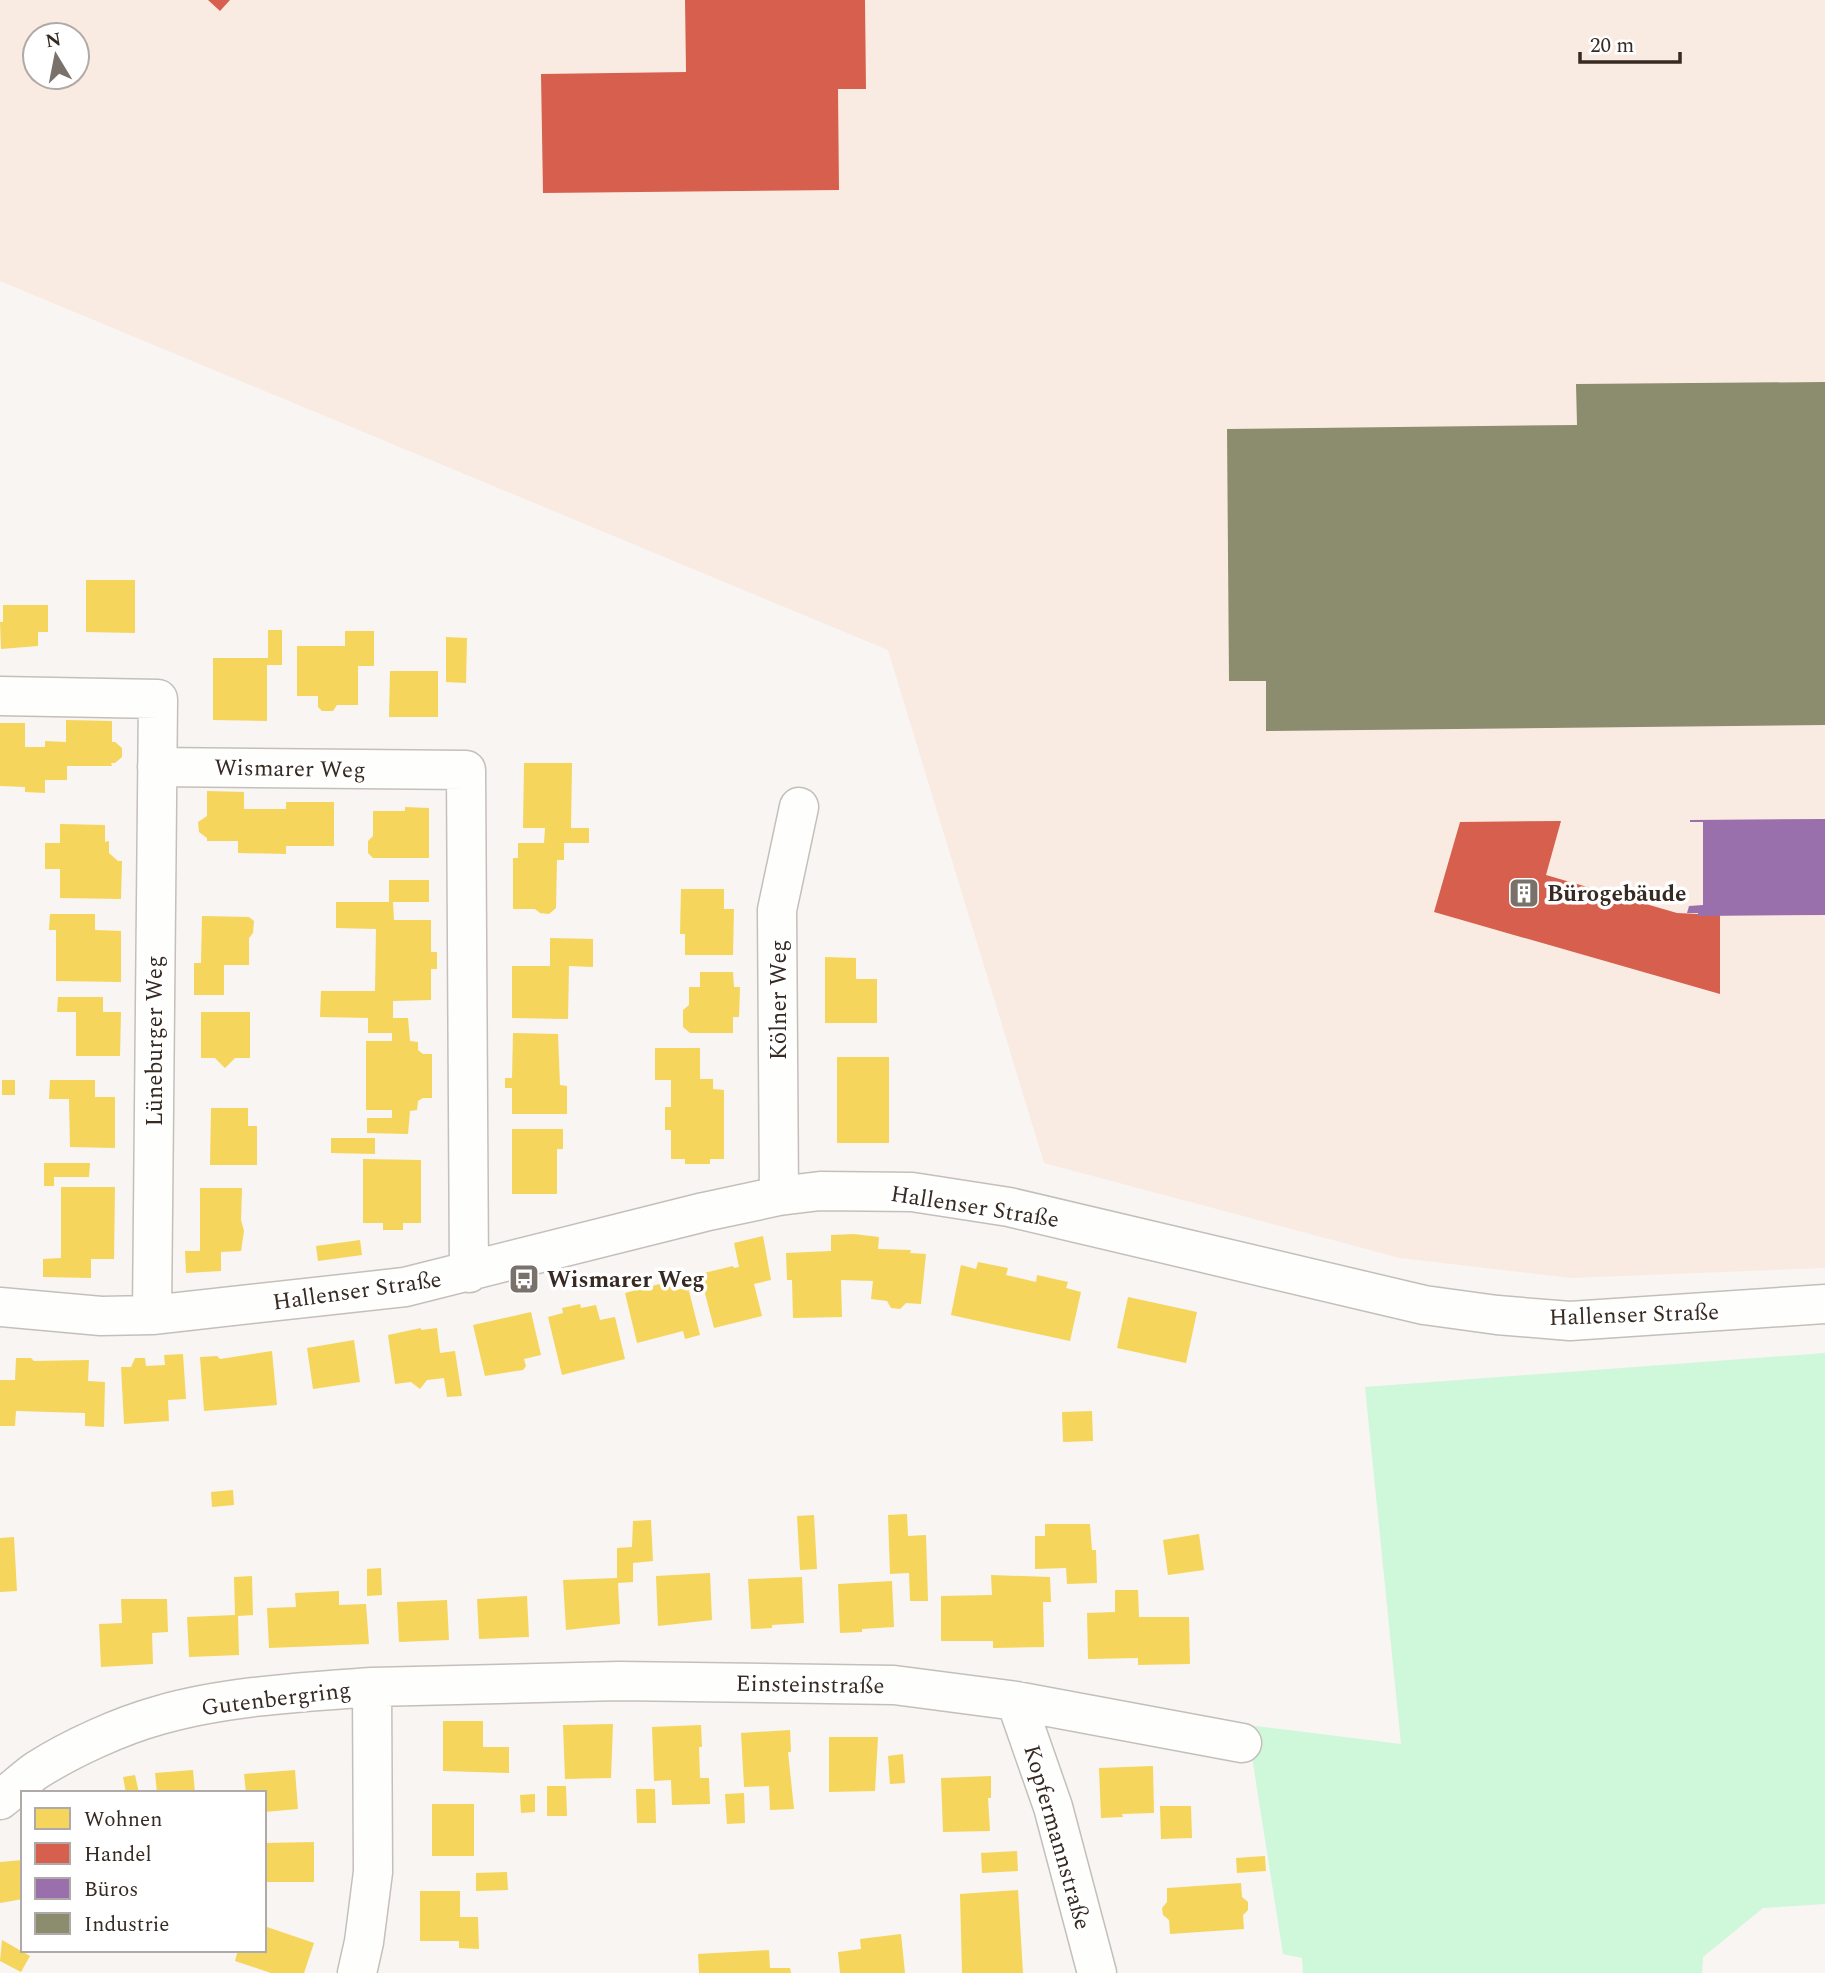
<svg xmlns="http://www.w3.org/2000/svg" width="1825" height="1973" font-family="Spectral,serif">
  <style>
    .built { fill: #faebe2; fill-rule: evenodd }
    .green { fill: #cff7d9 }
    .homes { fill: #f6d55c }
    .shops { fill: #d6604d }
    .offices { fill: #9970ab }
    .industry { fill: #8c8c6e }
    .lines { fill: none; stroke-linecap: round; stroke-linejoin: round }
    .minor-casing { stroke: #c5bfba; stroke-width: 41 }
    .minor { stroke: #fefefd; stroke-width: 38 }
    .labels { text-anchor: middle; stroke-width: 7; stroke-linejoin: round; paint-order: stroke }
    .street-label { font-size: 23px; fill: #362a22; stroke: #fff }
    .poi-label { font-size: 23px; font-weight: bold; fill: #362a22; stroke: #fff; text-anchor: start }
  </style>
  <rect width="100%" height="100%" fill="#f8f5f3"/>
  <path class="built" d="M 0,0 L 1825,0 L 1825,1268 L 1571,1278 L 1400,1258 L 1044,1163 L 888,650 L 0,281 ZM 35,35 L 77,35 L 77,77 L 35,77 Z"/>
  <path class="green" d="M 1825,1353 L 1825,1904 L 1763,1908 L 1703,1957 L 1702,1973 L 1303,1973 L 1302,1958 L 1283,1954 L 1247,1725 L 1401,1744 L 1365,1387 Z"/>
  <path class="homes" d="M 86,580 L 135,580 L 135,633 L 86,632 Z
    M 3,605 L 48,605 L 48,632 L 38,632 L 38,646 L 1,649 L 0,622 L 3,622 Z
    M 268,630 L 282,630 L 282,665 L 267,665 L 267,721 L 213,720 L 213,658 L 268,658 Z
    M 345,631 L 374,631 L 374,666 L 358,666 L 358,705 L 337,705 L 333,711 L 322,711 L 318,707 L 318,696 L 297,696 L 297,646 L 345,646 Z
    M 446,637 L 467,638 L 466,683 L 446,682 Z
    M 390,671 L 438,671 L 438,717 L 389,717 Z
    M 66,720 L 112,721 L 112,742 L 115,742 L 122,748 L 122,757 L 115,763 L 111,763 L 112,766 L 67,766 L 67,780 L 45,780 L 45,793 L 25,792 L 25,787 L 0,786 L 0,723 L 25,723 L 25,747 L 45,747 L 45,741 L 66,742 Z
    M 524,763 L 572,763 L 571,828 L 589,828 L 589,843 L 564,843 L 564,860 L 557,860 L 556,908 L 549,914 L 540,913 L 535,909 L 513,909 L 513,858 L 518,858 L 518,843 L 544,843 L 545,828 L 523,828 Z
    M 207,791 L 244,792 L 244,809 L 286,809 L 286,802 L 334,802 L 334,846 L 286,846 L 286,854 L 238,853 L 238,841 L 207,841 L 207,838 L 199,832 L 198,822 L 207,816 Z
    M 405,807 L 429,808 L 429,858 L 373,858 L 368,853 L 368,841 L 373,836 L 373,811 L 405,811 Z
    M 60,824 L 105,825 L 105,842 L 109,841 L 109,853 L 118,861 L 122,861 L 121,899 L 60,898 L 60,869 L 45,869 L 45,843 L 60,843 Z
    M 389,880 L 429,880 L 429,902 L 393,902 L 394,920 L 431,920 L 431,952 L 437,952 L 437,969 L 431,969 L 431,1000 L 393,1001 L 393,1018 L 408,1018 L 410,1041 L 418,1042 L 418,1050 L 423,1054 L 432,1054 L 432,1098 L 423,1098 L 418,1101 L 417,1110 L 410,1111 L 408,1134 L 367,1133 L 367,1118 L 392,1118 L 392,1110 L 366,1110 L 366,1041 L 392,1041 L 392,1033 L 368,1033 L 368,1018 L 320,1017 L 321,991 L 375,991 L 376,929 L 336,928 L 336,902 L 389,902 Z
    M 681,889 L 724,889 L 724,909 L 734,909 L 733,955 L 685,955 L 685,934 L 680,934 Z
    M 50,914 L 95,914 L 95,930 L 121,931 L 121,982 L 56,981 L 56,930 L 49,930 Z
    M 202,916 L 249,917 L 254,921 L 253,933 L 249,938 L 249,965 L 224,965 L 224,995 L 194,995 L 194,963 L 201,963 Z
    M 550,938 L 593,939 L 593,967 L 569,966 L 568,1019 L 512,1018 L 512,966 L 550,966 Z
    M 825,957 L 856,958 L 856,979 L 877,979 L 877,1023 L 825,1023 Z
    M 700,972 L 733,972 L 734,987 L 740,987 L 739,1017 L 733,1017 L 733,1033 L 690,1033 L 683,1027 L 683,1010 L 689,1005 L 689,987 L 700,987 Z
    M 58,997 L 103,997 L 103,1012 L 121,1012 L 120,1056 L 76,1056 L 76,1012 L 57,1012 Z
    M 201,1012 L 250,1012 L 250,1058 L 235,1058 L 225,1068 L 215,1058 L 201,1058 Z
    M 513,1033 L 558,1034 L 560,1085 L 567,1086 L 567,1114 L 512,1114 L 512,1088 L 505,1088 L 505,1078 L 512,1078 Z
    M 655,1048 L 700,1048 L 700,1079 L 713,1079 L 713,1089 L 724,1090 L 724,1159 L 710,1159 L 710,1164 L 685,1164 L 685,1159 L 671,1159 L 671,1130 L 665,1130 L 665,1107 L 671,1107 L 671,1080 L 655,1080 Z
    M 837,1057 L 889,1057 L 889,1143 L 837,1143 Z
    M 2,1080 L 15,1080 L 15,1095 L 2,1095 Z
    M 50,1080 L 95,1080 L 95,1097 L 115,1097 L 115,1148 L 70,1147 L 69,1099 L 49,1099 Z
    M 211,1108 L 248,1108 L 248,1126 L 257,1126 L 257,1165 L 210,1165 Z
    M 512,1129 L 563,1129 L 563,1149 L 557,1149 L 557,1194 L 512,1194 Z
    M 331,1138 L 375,1138 L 375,1154 L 331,1153 Z
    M 363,1159 L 421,1160 L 421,1223 L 403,1223 L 403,1230 L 383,1230 L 383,1223 L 363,1223 Z
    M 44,1163 L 90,1163 L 89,1177 L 54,1177 L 54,1186 L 44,1186 Z
    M 61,1187 L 115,1187 L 114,1259 L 91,1259 L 91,1278 L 43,1277 L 43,1259 L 61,1258 Z
    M 200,1188 L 242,1188 L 241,1220 L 244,1231 L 241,1251 L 221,1252 L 221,1271 L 186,1273 L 185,1251 L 200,1251 Z
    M 854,1234 L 879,1237 L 878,1249 L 911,1250 L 910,1253 L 926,1254 L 921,1304 L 906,1303 L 900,1309 L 891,1308 L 887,1301 L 871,1299 L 873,1281 L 841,1280 L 842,1317 L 793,1318 L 792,1280 L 787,1280 L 786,1253 L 831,1251 L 831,1235 Z
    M 763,1236 L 771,1280 L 754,1284 L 762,1316 L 714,1328 L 700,1274 L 733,1266 L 734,1268 L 739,1267 L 734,1243 Z
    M 360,1240 L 362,1255 L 318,1261 L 316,1246 Z
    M 978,1262 L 1008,1268 L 1006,1275 L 1036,1282 L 1037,1275 L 1068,1282 L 1066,1288 L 1081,1292 L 1070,1341 L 951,1315 L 961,1265 L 976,1269 Z
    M 671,1281 L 673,1291 L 688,1287 L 700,1335 L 685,1339 L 683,1331 L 637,1343 L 625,1293 Z
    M 1128,1297 L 1197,1312 L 1186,1363 L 1117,1348 Z
    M 580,1304 L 581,1308 L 596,1305 L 600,1320 L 615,1317 L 625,1359 L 562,1375 L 548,1317 L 563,1313 L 562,1308 Z
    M 531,1312 L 541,1355 L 524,1359 L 526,1366 L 523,1370 L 485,1376 L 473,1325 Z
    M 421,1328 L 421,1330 L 437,1328 L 440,1353 L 455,1351 L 462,1396 L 447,1397 L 444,1378 L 427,1380 L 420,1389 L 411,1382 L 395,1384 L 388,1335 Z
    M 354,1340 L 360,1382 L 313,1389 L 307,1348 Z
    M 272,1351 L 277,1405 L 204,1411 L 200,1357 L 217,1356 L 220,1359 Z
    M 183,1354 L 186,1399 L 168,1400 L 169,1421 L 124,1424 L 121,1367 L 131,1367 L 135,1358 L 145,1358 L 146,1366 L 165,1365 L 164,1355 Z
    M 16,1358 L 31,1358 L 34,1361 L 89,1360 L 88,1381 L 105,1382 L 104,1427 L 85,1426 L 85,1413 L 16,1411 L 15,1426 L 0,1426 L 0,1380 L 15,1380 Z
    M 1092,1411 L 1093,1441 L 1063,1442 L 1062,1412 Z
    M 233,1490 L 234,1505 L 212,1507 L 211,1492 Z
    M 907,1514 L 908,1536 L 926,1535 L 928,1601 L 910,1601 L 909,1573 L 890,1574 L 888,1515 Z
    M 814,1515 L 817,1569 L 800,1570 L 797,1516 Z
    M 651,1520 L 653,1561 L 633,1563 L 633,1582 L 618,1583 L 620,1624 L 566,1630 L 563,1580 L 617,1578 L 617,1548 L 632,1547 L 633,1521 Z
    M 1045,1524 L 1090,1524 L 1092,1550 L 1096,1550 L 1097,1583 L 1067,1584 L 1066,1568 L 1035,1569 L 1035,1536 L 1045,1536 Z
    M 1199,1534 L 1204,1570 L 1168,1575 L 1163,1540 Z
    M 14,1537 L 17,1591 L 0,1592 L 0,1538 Z
    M 381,1568 L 382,1595 L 367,1596 L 367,1569 Z
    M 710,1573 L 712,1620 L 658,1626 L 656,1576 Z
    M 991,1575 L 1050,1577 L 1051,1602 L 1043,1602 L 1044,1647 L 993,1648 L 993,1641 L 941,1641 L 941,1596 L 992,1595 Z
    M 252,1576 L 253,1615 L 238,1616 L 239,1655 L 189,1657 L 187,1617 L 235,1615 L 234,1577 Z
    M 802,1577 L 804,1623 L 772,1625 L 772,1628 L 751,1629 L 748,1579 Z
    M 892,1581 L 894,1627 L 862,1629 L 862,1632 L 840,1633 L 838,1584 Z
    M 1115,1590 L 1138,1590 L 1139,1617 L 1189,1617 L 1190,1664 L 1138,1665 L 1138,1658 L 1088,1659 L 1087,1613 L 1115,1612 Z
    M 339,1591 L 339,1605 L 366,1604 L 369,1644 L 269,1648 L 267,1608 L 296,1607 L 295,1593 Z
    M 527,1596 L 529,1637 L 479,1639 L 477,1599 Z
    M 121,1599 L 167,1599 L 168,1632 L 152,1633 L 153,1664 L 101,1667 L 99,1624 L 122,1623 Z
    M 447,1600 L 449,1640 L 399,1642 L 397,1602 Z
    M 443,1721 L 483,1721 L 483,1747 L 509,1747 L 509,1773 L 443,1771 Z
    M 613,1724 L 611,1778 L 565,1779 L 563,1725 Z
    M 701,1725 L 702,1747 L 699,1747 L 700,1778 L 709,1778 L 710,1804 L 672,1805 L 671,1780 L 654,1781 L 652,1727 Z
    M 790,1730 L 791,1752 L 788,1752 L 794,1809 L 770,1810 L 769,1786 L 744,1787 L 741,1733 Z
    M 829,1737 L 878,1737 L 875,1791 L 829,1792 Z
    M 903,1754 L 905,1783 L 890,1784 L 888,1756 Z
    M 1153,1766 L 1154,1813 L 1122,1814 L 1123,1817 L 1101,1818 L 1099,1768 Z
    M 193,1770 L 195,1793 L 157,1793 L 155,1773 Z
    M 295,1770 L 298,1809 L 264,1812 L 264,1793 L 246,1793 L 244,1774 Z
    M 135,1775 L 139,1793 L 126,1793 L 123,1777 Z
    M 991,1776 L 991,1798 L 988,1798 L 990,1831 L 943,1832 L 941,1778 Z
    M 547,1786 L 566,1786 L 567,1816 L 547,1816 Z
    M 636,1789 L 655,1789 L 656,1823 L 637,1823 Z
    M 744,1793 L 745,1823 L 727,1824 L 725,1794 Z
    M 535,1794 L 535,1812 L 521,1813 L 520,1795 Z
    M 432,1804 L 474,1804 L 474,1856 L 432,1856 Z
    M 1160,1806 L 1191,1806 L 1192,1838 L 1161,1839 Z
    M 314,1842 L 314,1882 L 264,1882 L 264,1843 Z
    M 1017,1851 L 1018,1871 L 982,1873 L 981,1853 Z
    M 1265,1856 L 1266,1871 L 1237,1873 L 1236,1858 Z
    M 23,1860 L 23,1899 L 0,1903 L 0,1862 Z
    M 507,1872 L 508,1890 L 476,1891 L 476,1873 Z
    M 1241,1883 L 1242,1897 L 1248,1902 L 1248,1910 L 1243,1915 L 1244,1929 L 1170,1934 L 1169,1920 L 1163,1915 L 1162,1908 L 1167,1902 L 1167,1888 Z
    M 1018,1890 L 1023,1973 L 962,1973 L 960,1894 Z
    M 420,1891 L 460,1891 L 460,1917 L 478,1917 L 479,1949 L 459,1948 L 459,1941 L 420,1941 Z
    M 267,1927 L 314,1943 L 304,1973 L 271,1973 L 235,1961 L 238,1950 L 264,1950 Z
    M 901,1934 L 905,1973 L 840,1973 L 838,1952 L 861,1949 L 860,1939 Z
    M 2,1940 L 30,1956 L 21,1972 L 0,1961 Z
    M 769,1950 L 770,1968 L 790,1968 L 791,1973 L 699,1973 L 698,1954 Z"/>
  <path class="shops" d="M 208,0 L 230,0 L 220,11 Z
    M 685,0 L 865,0 L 866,89 L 838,89 L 839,190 L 543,193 L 541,74 L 686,72 Z
    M 1561,821 L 1546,875 L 1677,913 L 1720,915 L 1720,994 L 1434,912 L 1460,822 Z"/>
  <path class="offices" d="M 1825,819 L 1825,915 L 1698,916 L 1698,913 L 1687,913 L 1689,906 L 1703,905 L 1703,822 L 1690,822 L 1690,820 Z"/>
  <path class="industry" d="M 1825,382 L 1825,725 L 1266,731 L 1266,681 L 1229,681 L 1227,429 L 1577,425 L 1576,384 Z"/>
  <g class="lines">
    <g class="minor-casing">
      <path id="minor" d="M 0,696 L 158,699 L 152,1315
        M 157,767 L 466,770 L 469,1273
        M 779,1196 L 777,910 L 799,807
        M 0,1307 L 101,1316 L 152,1315 L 405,1287 L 704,1212 L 779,1196 L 820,1191 L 912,1192 L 1009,1207 L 1424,1305 L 1497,1315 L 1570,1321 L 1825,1304
        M 372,1687 L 619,1681 L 894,1685 L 1016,1701 L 1242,1743
        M 1016,1701 L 1053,1807 L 1097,1973
        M 0,1800 C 12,1791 24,1779 37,1770 C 72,1748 120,1726 160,1715 C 226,1696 304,1692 372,1687 L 373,1872 L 364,1942 L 357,1973"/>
    </g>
    <use href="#minor" class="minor"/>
  </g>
  <defs>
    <g id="building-square" transform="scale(1.575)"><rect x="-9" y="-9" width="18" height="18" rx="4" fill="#7a716b" stroke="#fff"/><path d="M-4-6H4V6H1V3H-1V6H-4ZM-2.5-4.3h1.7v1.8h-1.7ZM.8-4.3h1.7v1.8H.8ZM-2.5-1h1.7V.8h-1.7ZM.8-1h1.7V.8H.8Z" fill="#fff"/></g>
    <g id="bus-square" transform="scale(1.575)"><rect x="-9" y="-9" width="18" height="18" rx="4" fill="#7a716b" stroke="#fff"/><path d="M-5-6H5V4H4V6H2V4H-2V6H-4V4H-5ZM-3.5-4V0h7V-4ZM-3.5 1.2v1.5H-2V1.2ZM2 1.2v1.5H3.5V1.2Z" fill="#fff"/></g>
  </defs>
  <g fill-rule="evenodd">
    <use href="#building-square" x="1524" y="893"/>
    <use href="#bus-square" x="524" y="1279"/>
  </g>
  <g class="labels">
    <g class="street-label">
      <text transform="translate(290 768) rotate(1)" y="8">Wismarer Weg</text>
      <text transform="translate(778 1000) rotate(-90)" y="8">Kölner Weg</text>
      <text transform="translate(154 1041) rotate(-90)" y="8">Lüneburger Weg</text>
      <text transform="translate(975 1206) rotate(9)" y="8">Hallenser Straße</text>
      <text transform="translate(357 1290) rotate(-8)" y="8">Hallenser Straße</text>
      <text transform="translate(1634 1314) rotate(-2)" y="8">Hallenser Straße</text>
      <text transform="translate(810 1684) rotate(1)" y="8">Einsteinstraße</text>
      <text transform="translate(276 1698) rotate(-7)" y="8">Gutenbergring</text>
      <text transform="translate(1058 1837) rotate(74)" y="8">Kopfermannstraße</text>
    </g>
    <g class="poi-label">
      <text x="1547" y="901">Bürogebäude</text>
      <text x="547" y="1287">Wismarer Weg</text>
    </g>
  </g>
  <rect x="21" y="1791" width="245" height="161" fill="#ffffff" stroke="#afaaa7" stroke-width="2"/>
  <rect x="35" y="1808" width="35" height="21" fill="#f6d55c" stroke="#afaaa7" stroke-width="2"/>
  <text x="84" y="1826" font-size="21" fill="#362a22">Wohnen</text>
  <rect x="35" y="1843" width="35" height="21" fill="#d6604d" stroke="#afaaa7" stroke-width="2"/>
  <text x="84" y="1861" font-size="21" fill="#362a22">Handel</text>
  <rect x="35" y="1878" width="35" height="21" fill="#9970ab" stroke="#afaaa7" stroke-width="2"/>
  <text x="84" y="1896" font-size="21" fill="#362a22">Büros</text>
  <rect x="35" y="1913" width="35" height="21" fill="#8c8c6e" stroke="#afaaa7" stroke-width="2"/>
  <text x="84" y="1931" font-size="21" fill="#362a22">Industrie</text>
  <g transform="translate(56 56) rotate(350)"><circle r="33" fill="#ffffff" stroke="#afaaa7" stroke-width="2"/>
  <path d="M0-5L12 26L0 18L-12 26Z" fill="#7a716b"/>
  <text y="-10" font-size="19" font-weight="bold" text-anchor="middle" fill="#362a22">N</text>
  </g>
  <path d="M1580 52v10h100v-10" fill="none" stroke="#362a22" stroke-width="3.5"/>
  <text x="1590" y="52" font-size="21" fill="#362a22" stroke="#ffffff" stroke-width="5" paint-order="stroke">20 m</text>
</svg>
